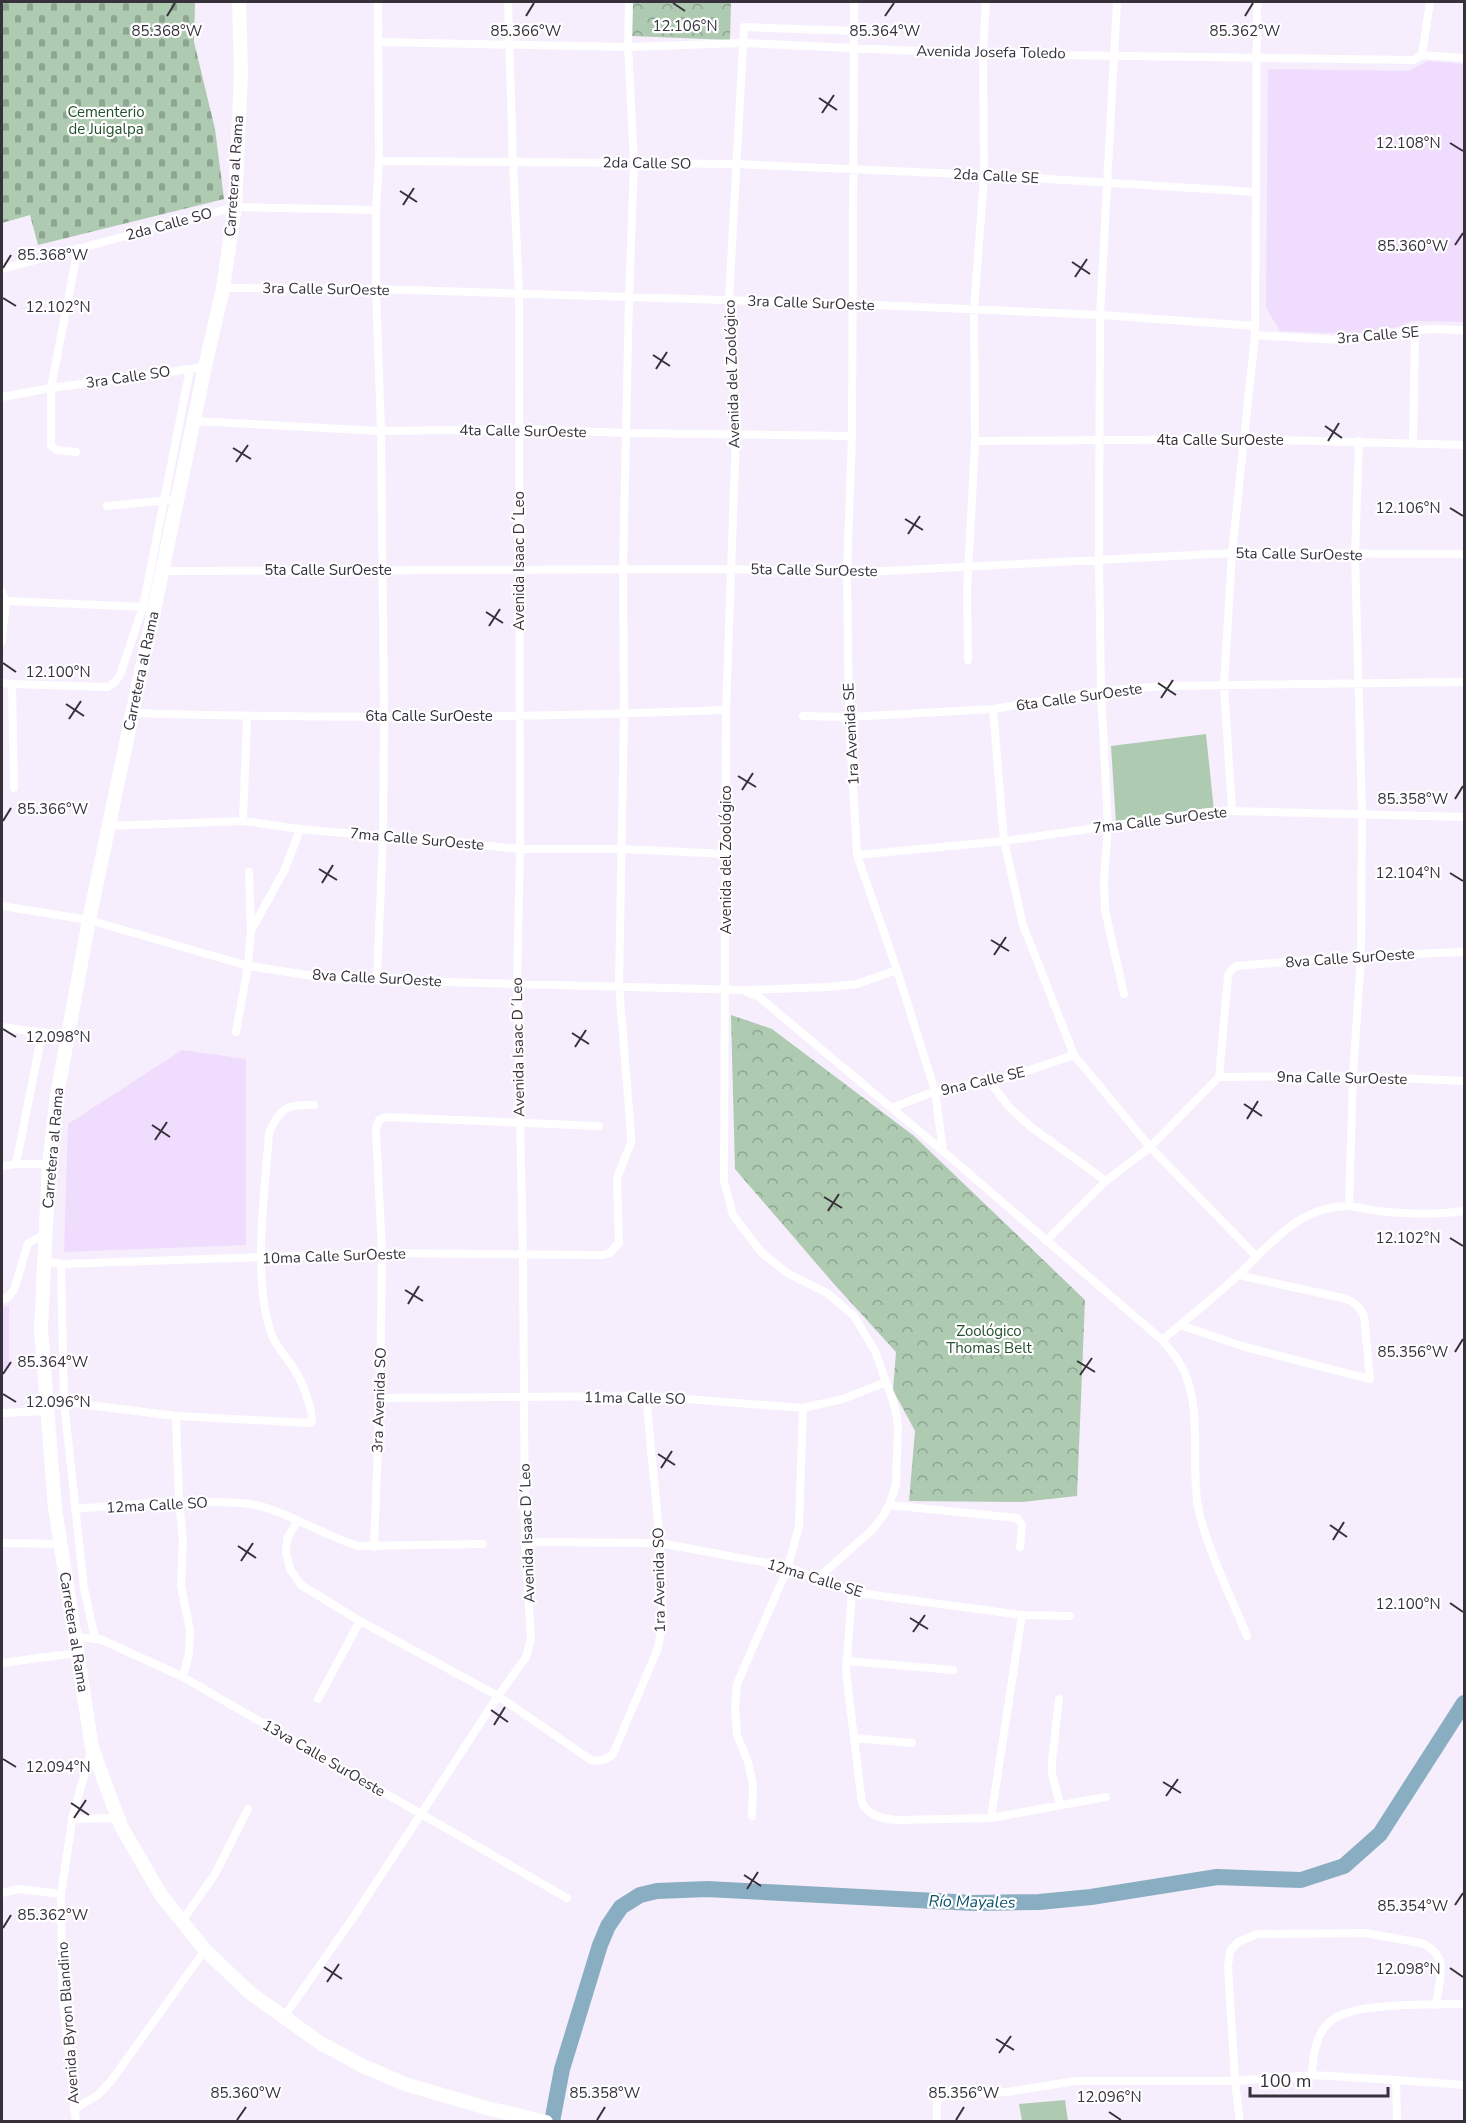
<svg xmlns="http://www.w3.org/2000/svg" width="1466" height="2123" font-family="'Nunito Sans',sans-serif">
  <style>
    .built { fill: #f0ddfd }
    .grass { fill: #aecab1 }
    .cemetery { fill: url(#cemetery-stones) }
    .park { fill: url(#park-crowns) }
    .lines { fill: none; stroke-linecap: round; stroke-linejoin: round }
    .river { stroke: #89aec2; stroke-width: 16 }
    .minor { stroke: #fff; stroke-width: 8 }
    .trunk { stroke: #fff; stroke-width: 14 }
    .ticks { fill: none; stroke: #36313a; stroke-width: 2 }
    .labels { text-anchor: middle; stroke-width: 4.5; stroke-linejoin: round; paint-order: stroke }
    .street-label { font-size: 15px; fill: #36313a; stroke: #fff }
    .park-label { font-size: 15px; fill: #22502b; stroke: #fff }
    .water-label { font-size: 16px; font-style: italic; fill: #08516d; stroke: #fff }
    .ticks-label { font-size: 15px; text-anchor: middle; fill: #36313a; stroke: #fff; stroke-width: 4.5; stroke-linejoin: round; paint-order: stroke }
  </style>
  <defs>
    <pattern id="cemetery-stones" width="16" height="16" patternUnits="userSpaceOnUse" patternTransform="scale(1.5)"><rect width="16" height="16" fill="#aecab1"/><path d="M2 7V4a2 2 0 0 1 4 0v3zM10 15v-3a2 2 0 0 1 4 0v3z" fill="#8ea591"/></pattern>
    <pattern id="park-crowns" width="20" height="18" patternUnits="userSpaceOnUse" patternTransform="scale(1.5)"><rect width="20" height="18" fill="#aecab1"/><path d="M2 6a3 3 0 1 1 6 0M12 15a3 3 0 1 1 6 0" fill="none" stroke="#8ea591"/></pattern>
  </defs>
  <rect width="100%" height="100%" fill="#f6edfd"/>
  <path class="built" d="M 1428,61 L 1464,64 L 1464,322 L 1412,321 L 1398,327 L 1352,334 L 1280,331 L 1266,308 L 1268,69 L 1408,71 Z
    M 182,1050 L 246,1059 L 246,1245 L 64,1252 L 68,1124 Z
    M 9,1306 L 9,1370 L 2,1370 L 2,1307 Z"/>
  <path class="grass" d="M 1206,734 L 1214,811 L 1116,823 L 1111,746 Z
    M 1065,2100 L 1068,2121 L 1022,2121 L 1019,2104 Z"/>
  <path class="cemetery" d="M 2,2 L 195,2 L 194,42 L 215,129 L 224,199 L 38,245 L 30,215 L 2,223 Z"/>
  <path class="park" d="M 632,2 L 731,2 L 730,40 L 632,36 Z
    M 731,1015 L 772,1029 L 914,1136 L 1085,1300 L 1077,1496 L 1022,1502 L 909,1501 L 915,1431 L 893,1390 L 896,1352 L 834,1284 L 735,1169 Z"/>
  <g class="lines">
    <path class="river" d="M 552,2122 L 562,2069 L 600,1945 L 608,1926 L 621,1907 L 640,1895 L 657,1891 L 707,1889 L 974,1903 L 1039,1902 L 1091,1897 L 1217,1877 L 1301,1880 L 1344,1866 L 1380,1834 L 1464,1703"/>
    <path class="minor" d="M 854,2 L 852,436 L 847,573 L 849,717 L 857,855 L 897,970 L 935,1091 L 943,1151
      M 1117,2 L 1100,315 L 1099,558 L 1101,691 L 1108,825 L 1104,881 L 1105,910 L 1124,994
      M 378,42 L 628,47 L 743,43 L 983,54 L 1414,60 L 1422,55
      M 1422,55 L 1430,2
      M 1422,55 L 1464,58
      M 379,161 L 735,164 L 984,175 L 1256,192
      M 2,269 L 235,207 L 376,210
      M 223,288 L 376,289 L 852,304 L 1100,315 L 1255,326
      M 1255,335 L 1340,340 L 1431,329 L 1464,330
      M 2,397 L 51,388 L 78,248
      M 194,421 L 381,431 L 519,429 L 627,433 L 852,436
      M 975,441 L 1244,439 L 1464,445
      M 1413,443 L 1415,331
      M 76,452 L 56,450 L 51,445 L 51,388 L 205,367
      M 107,506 L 168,500
      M 162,571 L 730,569 L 847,573 L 1232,553 L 1464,554
      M 2,592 L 6,601 L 2,641
      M 6,601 L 146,607
      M 968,660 L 967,593 L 975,441 L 974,310 L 984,175 L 983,54 L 986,2
      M 2,683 L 12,684 L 14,788
      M 12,684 L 108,687 L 115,682 L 120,675 L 143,607 L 190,369
      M 993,709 L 1004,841 L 1023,925 L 1074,1055 L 1150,1147 L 1256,1256
      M 132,713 C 330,719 528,718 726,710
      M 803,716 L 849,717 L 993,709 L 1101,691 L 1163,686 L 1464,682
      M 1232,811 L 1224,685 L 1232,553 L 1255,335 L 1257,2
      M 243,821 L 247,717
      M 108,826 L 243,821 L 300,829 L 520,849 L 621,849 L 727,854
      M 857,855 L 1004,841 L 1208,812 L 1232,811 L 1464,817
      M 249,872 L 251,931
      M 2,906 L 89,920 L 248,966 L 333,979 L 742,990 L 759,997 L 943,1151 L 1162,1340 C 1168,1347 1174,1354 1179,1362 C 1206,1405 1188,1468 1200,1516 C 1211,1557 1231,1597 1247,1636
      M 377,980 L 383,836 L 384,716 L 381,431 L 376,289 L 376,210 L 379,161 L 378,2
      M 746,990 L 828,987 L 857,984 L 897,970
      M 2,1027 L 67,1036
      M 236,1032 L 248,966 L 251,931 L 285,869 L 300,829
      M 1219,1077 L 1353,1076 L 1464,1081
      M 990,1082 L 1009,1107 L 1031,1127 L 1106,1181
      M 892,1108 L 935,1091 L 1000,1080 L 1074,1055
      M 16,1164 L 42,1033
      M 2,1166 L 16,1164 L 49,1164
      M 1349,1206 L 1353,1076 L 1361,956 L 1362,813 L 1355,554 L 1359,441
      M 1046,1241 L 1106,1181 L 1150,1147 L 1219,1077 L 1228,976 L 1231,970 L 1236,966 L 1361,956 L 1464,952
      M 44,1261 L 61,1264 L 382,1253 L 603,1255 L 610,1253 L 619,1243 L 617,1178 L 631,1143 L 631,1134 L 619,986 L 624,714 L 623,571 L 629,297 L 634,162 L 628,47 L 629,2
      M 61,1264 L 64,1402 L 84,1588 L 95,1639
      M 2,1299 L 7,1298 L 14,1290 L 28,1243 L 46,1234
      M 1180,1325 L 1245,1347 L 1370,1379 L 1364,1316 C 1360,1307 1355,1303 1347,1299 L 1238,1275
      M 1162,1340 C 1187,1319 1214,1298 1238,1275 C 1271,1244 1297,1208 1346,1206 C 1356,1206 1368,1210 1378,1211 C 1407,1214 1436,1215 1464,1211
      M 380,1398 L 646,1396 L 803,1408 L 843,1399 L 886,1382
      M 64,1402 L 176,1416 L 311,1423 C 315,1414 302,1382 296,1372 C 289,1360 279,1350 273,1338 C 251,1283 265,1192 269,1133 C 280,1107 287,1104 314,1105
      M 2,1413 L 48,1411
      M 176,1416 L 179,1501 L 183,1539 L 181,1586 L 190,1630 L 189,1653 L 183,1677
      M 889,1505 L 1017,1518 L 1022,1525 L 1020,1547
      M 75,1509 C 123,1505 170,1501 218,1502 C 233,1503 249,1502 264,1507 C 296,1517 326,1536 358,1546 L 483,1544
      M 297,1521 L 287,1539 L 286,1552 L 290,1569 L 301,1585 L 360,1621 L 498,1696 L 591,1760 C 600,1761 605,1761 613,1754 L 658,1648 L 663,1622 L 660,1543 L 646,1396
      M 525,1542 L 660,1543 L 788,1567 L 852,1592 L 1022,1615 L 1070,1616
      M 2,1543 L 60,1544
      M 374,1547 L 380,1398 L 382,1253 L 376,1129 L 379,1120 L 386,1117 L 599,1126
      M 818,1578 L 872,1530 L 883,1516 L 889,1505 L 896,1485 L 898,1426 L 895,1407 L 875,1351 L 854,1316 L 827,1293 L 787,1273 L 761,1252 L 733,1215 L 724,1181 L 726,710 L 736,434 L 729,301 L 744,27 L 854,31
      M 852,1592 L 846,1672 L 862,1803 C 869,1816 883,1819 897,1820 L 991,1818 L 1106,1797
      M 74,1637 L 100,1639 L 183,1677 L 567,1898
      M 846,1661 L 953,1670
      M 2,1663 L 76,1653
      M 318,1699 L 360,1621
      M 1059,1699 L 1052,1761 L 1052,1773 L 1060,1805
      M 854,1738 L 912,1743
      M 752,1816 L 753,1785 L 748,1762 L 737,1735 L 735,1705 L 737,1684 L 788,1567 L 799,1526 L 803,1408
      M 991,1818 L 1022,1615
      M 72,1819 L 118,1818
      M 2,1893 L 19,1889 L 61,1894
      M 182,1921 L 215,1874 L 248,1809
      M 283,2018 L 355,1915 L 498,1696 L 526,1657 L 531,1639 L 525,1542 L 523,1255 L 517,983 L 520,849 L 519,295 L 513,162 L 508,2
      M 1312,2075 C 1313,2056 1315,2033 1332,2020 C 1354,2002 1434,2005 1464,2004
      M 1396,2080 L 1464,2085
      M 74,2109 L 98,2095 L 111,2081 L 205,1950
      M 76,2122 L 62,1989 L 61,1894 L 73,1815 L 92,1748
      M 937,2122 L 937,2102 L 944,2093 L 1007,2092 L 1076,2081 L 1235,2081 L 1240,2122
      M 1397,2122 L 1396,2080 L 1312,2075 L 1235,2081 L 1228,1966 L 1230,1951 L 1238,1942 L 1257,1934 L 1365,1933 L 1421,1943 C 1451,1955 1439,1979 1436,2005"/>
    <path class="trunk" d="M 239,2 L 241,73 L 235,207 L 223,288 L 205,367 L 89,920 L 57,1095 L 49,1164 L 41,1329 L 55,1508 L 92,1748 L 121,1826 L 161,1895 L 205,1950 L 249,1992 L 322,2044 L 363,2066 L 405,2084 L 487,2108 L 546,2122"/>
  </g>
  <path class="ticks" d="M 673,3 L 685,11M 167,16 L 175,3M 526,16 L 534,3M 885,16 L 894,3M 1245,16 L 1253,3M 819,98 L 837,110M 822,113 L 834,95M 1450,143 L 1463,151M 400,191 L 417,202M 403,205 L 414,188M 1455,245 L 1463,233M 1072,262 L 1090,274M 3,268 L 11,255M 1075,277 L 1087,259M 3,298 L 16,306M 653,355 L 670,366M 656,369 L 667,352M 1325,426 L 1342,438M 1328,441 L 1339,423M 233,448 L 251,459M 236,462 L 248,445M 1450,508 L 1463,516M 905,519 L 923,530M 908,534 L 920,516M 486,612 L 503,623M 489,626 L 500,609M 3,663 L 16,672M 1158,683 L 1176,695M 1161,698 L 1173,680M 66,704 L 84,716M 69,719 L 81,701M 738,776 L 756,787M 742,790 L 753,773M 1455,799 L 1463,786M 3,821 L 11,808M 319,869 L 337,880M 1450,873 L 1463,881M 322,883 L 333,865M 991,940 L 1009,951M 994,955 L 1006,937M 3,1029 L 16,1037M 572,1033 L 589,1044M 575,1047 L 586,1030M 1244,1104 L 1262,1116M 1247,1119 L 1258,1101M 152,1125 L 170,1137M 155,1140 L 167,1122M 824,1197 L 842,1208M 828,1211 L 839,1194M 1450,1238 L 1463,1246M 405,1290 L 423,1301M 408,1304 L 419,1286M 1455,1352 L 1463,1339M 1077,1361 L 1095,1372M 3,1374 L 11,1362M 1080,1375 L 1092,1358M 3,1394 L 16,1402M 658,1454 L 675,1465M 661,1468 L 672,1451M 1330,1525 L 1347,1537M 1333,1540 L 1344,1522M 238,1546 L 256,1558M 241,1561 L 253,1543M 1450,1603 L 1463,1612M 910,1618 L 928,1629M 913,1632 L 925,1615M 491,1710 L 508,1722M 494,1725 L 505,1707M 3,1759 L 16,1767M 1163,1782 L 1181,1793M 1166,1796 L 1178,1779M 71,1803 L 89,1815M 74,1818 L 86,1800M 744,1875 L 761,1886M 747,1889 L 758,1872M 1455,1905 L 1463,1893M 3,1928 L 11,1915M 324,1967 L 342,1979M 1450,1968 L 1463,1977M 327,1982 L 339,1964M 996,2039 L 1014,2050M 999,2053 L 1011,2036M 1109,2112 L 1121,2120M 237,2120 L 246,2107M 597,2120 L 605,2107M 956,2120 L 964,2107"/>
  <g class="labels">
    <g class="street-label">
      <text transform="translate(991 52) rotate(1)" y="5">Avenida Josefa Toledo</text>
      <text transform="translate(647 163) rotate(1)" y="5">2da Calle SO</text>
      <text transform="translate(234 176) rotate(-86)" y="5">Carretera al Rama</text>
      <text transform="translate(996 176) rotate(3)" y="5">2da Calle SE</text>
      <text transform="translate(169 224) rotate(-15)" y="5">2da Calle SO</text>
      <text transform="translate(326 289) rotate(1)" y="5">3ra Calle SurOeste</text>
      <text transform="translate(811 303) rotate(2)" y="5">3ra Calle SurOeste</text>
      <text transform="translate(1378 335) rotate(-5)" y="5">3ra Calle SE</text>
      <text transform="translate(732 374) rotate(-92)" y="5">Avenida del Zoológico</text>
      <text transform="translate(128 377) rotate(-8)" y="5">3ra Calle SO</text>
      <text transform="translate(523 431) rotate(1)" y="5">4ta Calle SurOeste</text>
      <text x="1220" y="445">4ta Calle SurOeste</text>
      <text transform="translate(1299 554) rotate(1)" y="5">5ta Calle SurOeste</text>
      <text transform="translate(519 561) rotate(-90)" y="5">Avenida Isaac D´Leo</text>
      <text x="328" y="575">5ta Calle SurOeste</text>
      <text transform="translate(814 570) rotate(1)" y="5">5ta Calle SurOeste</text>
      <text transform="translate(141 671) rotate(-78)" y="5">Carretera al Rama</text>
      <text transform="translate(1079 697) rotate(-8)" y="5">6ta Calle SurOeste</text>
      <text x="429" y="721">6ta Calle SurOeste</text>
      <text transform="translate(851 734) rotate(-93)" y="5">1ra Avenida SE</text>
      <text transform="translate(1160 820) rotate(-7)" y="5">7ma Calle SurOeste</text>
      <text transform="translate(417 839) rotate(5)" y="5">7ma Calle SurOeste</text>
      <text transform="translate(726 860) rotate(-90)" y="5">Avenida del Zoológico</text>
      <text transform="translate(1350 958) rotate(-4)" y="5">8va Calle SurOeste</text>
      <text transform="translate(377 978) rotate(3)" y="5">8va Calle SurOeste</text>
      <text transform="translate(518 1047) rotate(-91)" y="5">Avenida Isaac D´Leo</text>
      <text transform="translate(1342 1078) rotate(1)" y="5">9na Calle SurOeste</text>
      <text transform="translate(983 1081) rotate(-13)" y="5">9na Calle SE</text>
      <text transform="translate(53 1148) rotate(-85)" y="5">Carretera al Rama</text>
      <text transform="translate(334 1256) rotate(-2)" y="5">10ma Calle SurOeste</text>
      <text transform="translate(635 1398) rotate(1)" y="5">11ma Calle SO</text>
      <text transform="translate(379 1400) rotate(-88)" y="5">3ra Avenida SO</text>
      <text transform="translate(157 1505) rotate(-3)" y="5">12ma Calle SO</text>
      <text transform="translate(527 1533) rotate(-92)" y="5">Avenida Isaac D´Leo</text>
      <text transform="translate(815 1578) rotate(17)" y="5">12ma Calle SE</text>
      <text transform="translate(659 1580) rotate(-91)" y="5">1ra Avenida SO</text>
      <text transform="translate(74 1632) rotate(81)" y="5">Carretera al Rama</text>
      <text transform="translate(324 1758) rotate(30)" y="5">13va Calle SurOeste</text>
      <text transform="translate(68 2023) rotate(-94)" y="5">Avenida Byron Blandino</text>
    </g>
    <g class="park-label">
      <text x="106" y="117">Cementerio<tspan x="106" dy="17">de Juigalpa</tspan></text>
      <text x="989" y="1336">Zoológico<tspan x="989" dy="17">Thomas Belt</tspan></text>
    </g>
    <g class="water-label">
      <text transform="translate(972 1901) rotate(1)" y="6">Río Mayales</text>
    </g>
  </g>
  <g class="ticks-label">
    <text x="685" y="31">12.106°N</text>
    <text x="885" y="36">85.364°W</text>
    <text x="167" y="36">85.368°W</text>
    <text x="526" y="36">85.366°W</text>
    <text x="1245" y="36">85.362°W</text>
    <text x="1408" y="148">12.108°N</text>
    <text x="1413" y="251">85.360°W</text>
    <text x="53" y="260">85.368°W</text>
    <text x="58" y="312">12.102°N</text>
    <text x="1408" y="513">12.106°N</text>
    <text x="58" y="677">12.100°N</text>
    <text x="1413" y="804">85.358°W</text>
    <text x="53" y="814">85.366°W</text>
    <text x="1408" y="878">12.104°N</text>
    <text x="58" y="1042">12.098°N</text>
    <text x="1408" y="1243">12.102°N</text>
    <text x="1413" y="1357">85.356°W</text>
    <text x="53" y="1367">85.364°W</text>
    <text x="58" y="1407">12.096°N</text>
    <text x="1408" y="1609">12.100°N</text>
    <text x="58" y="1772">12.094°N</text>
    <text x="1413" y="1911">85.354°W</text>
    <text x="53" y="1920">85.362°W</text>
    <text x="1408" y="1974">12.098°N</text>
    <text x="246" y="2098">85.360°W</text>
    <text x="605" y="2098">85.358°W</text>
    <text x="964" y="2098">85.356°W</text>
    <text x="1109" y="2102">12.096°N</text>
  </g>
  <rect width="1466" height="2123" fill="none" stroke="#36313a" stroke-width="6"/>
  <path d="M1250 2087v9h138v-9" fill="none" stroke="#36313a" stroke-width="3"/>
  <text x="1259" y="2087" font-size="18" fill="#36313a" stroke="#ffffff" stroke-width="4.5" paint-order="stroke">100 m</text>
</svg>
